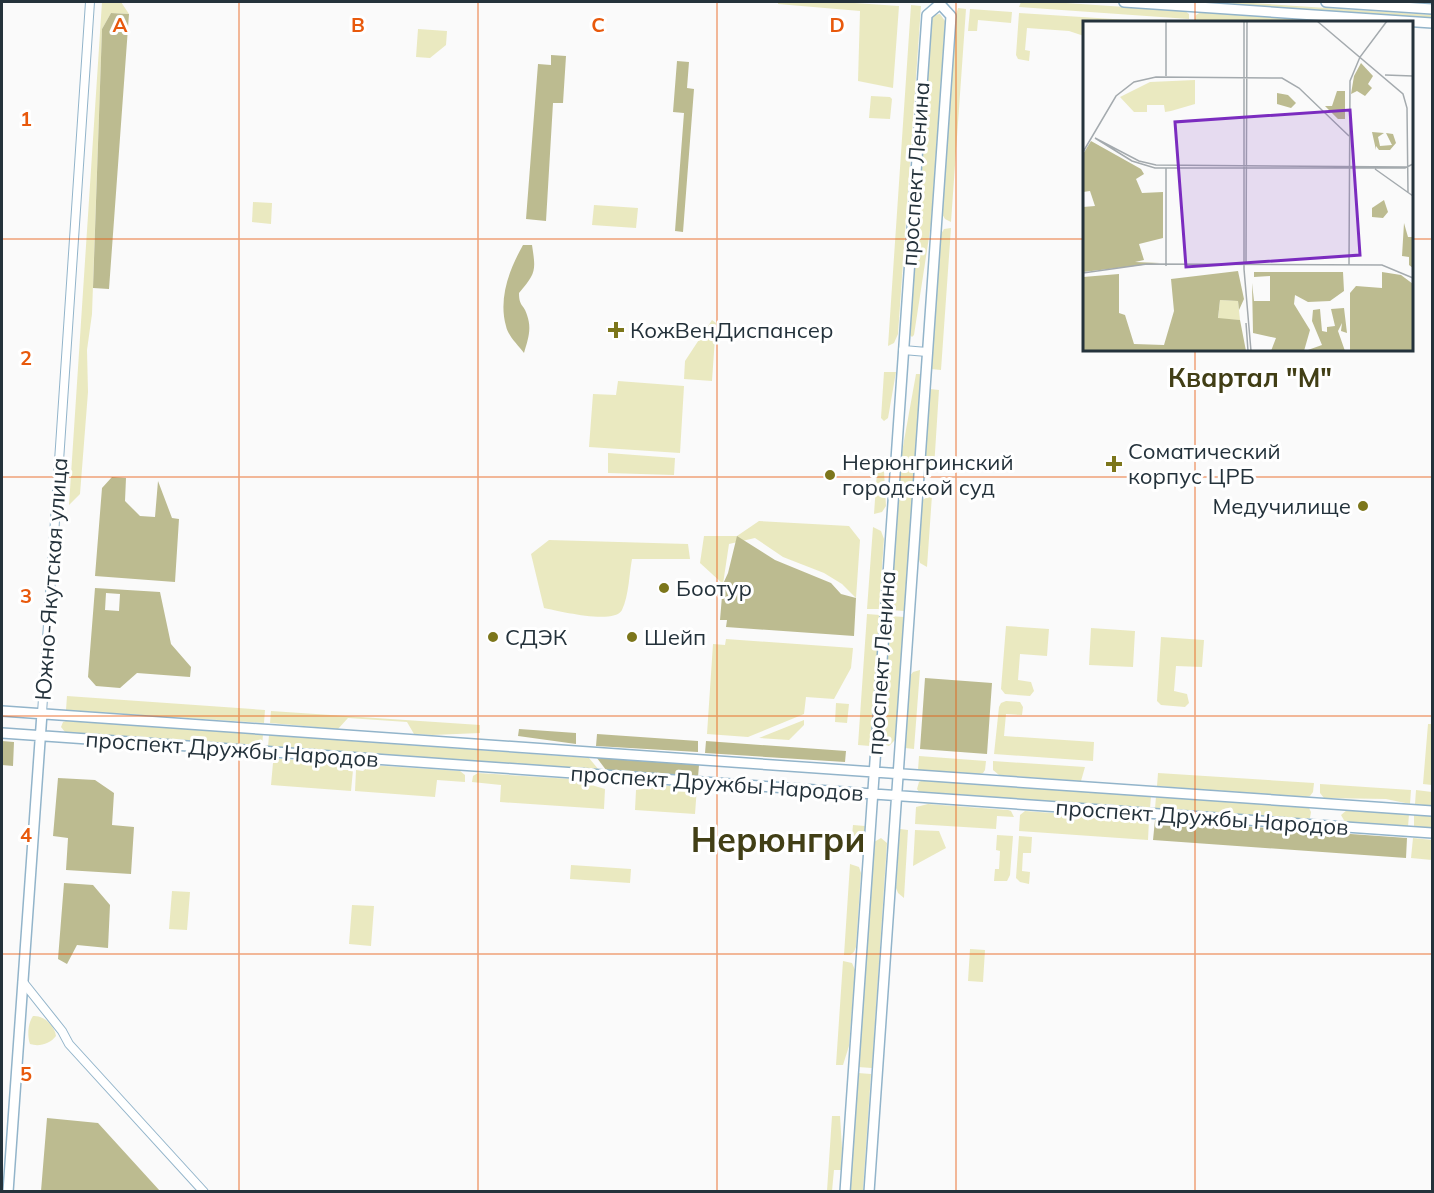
<svg xmlns="http://www.w3.org/2000/svg" width="1434" height="1193" font-family="Mulish,sans-serif">
  <style>
    .green { fill: #eae9c0 }
    .forest { fill: #bcbb90; fill-rule: evenodd }
    .lines { fill: none; stroke-linecap: round; stroke-linejoin: round }
    .minor-casing { stroke: #92b4ca; stroke-width: 10 }
    .tertiary-casing { stroke: #92b4ca; stroke-width: 12 }
    .minor { stroke: #fff; stroke-width: 8 }
    .tertiary { stroke: #fff; stroke-width: 9 }
    .grid { fill: none; stroke: #e8590c; stroke-width: 1.5; stroke-opacity: 0.55 }
    .poi-dot { fill: #7c761b; stroke: #fff; stroke-width: 2 }
    .labels { text-anchor: middle; stroke-width: 6; stroke-linejoin: round; paint-order: stroke }
    .street-label { font-size: 22px; fill: #24323b; stroke: #fff }
    .poi-label { font-size: 22px; fill: #24323b; stroke: #fff; text-anchor: start }
    .quarter-label { font-size: 26px; font-weight: bold; fill: #423f16; stroke: #fff }
    .town-label { font-size: 34px; font-weight: bold; fill: #423f16; stroke: #fff }
    .inset-road { fill: none; stroke: #a4aaae; stroke-width: 1.5 }
    .view { fill: #7b2cbf; fill-opacity: 0.15; stroke: #7b2cbf; stroke-width: 3 }
    .inset-edge { fill: none; stroke: #24323b; stroke-width: 3 }
    .grid-label { font-size: 20px; text-anchor: middle; font-weight: bold; fill: #e8590c; stroke: #fff; stroke-width: 6; stroke-linejoin: round; paint-order: stroke }
  </style>
  <rect width="100%" height="100%" fill="#fafafa"/>
  <path class="green" d="M 102,2 L 121,2 L 129,14 L 111,13 L 102,29 L 92,314 L 87,350 L 88,392 L 80,494 L 69,505 Z
    M 778,2 L 840,2 L 899,6 L 893,88 L 858,81 L 860,11 L 778,4 Z
    M 1021,2 L 1051,2 L 1185,11 L 1189,14 L 1189,19 L 1019,7 Z
    M 1178,2 L 1238,2 L 1432,15 L 1432,19 Z
    M 911,5 L 921,6 L 898,334 L 894,343 L 888,346 Z
    M 958,8 L 966,9 L 951,222 L 945,219 L 942,214 L 956,15 Z
    M 970,9 L 1012,12 L 1011,23 L 978,20 L 977,31 L 968,31 Z
    M 1201,12 L 1203,12 L 1348,22 L 1237,22 L 1195,20 L 1196,15 Z
    M 1019,13 L 1160,22 L 1084,22 L 1084,36 L 1069,31 L 1027,28 L 1025,50 L 1030,51 L 1029,61 L 1018,59 L 1016,55 Z
    M 940,14 L 945,21 L 931,224 L 914,335 L 912,337 L 909,334 L 931,20 L 934,15 Z
    M 418,29 L 447,31 L 446,45 L 430,58 L 416,57 Z
    M 871,96 L 890,97 L 892,99 L 890,119 L 869,118 Z
    M 253,202 L 272,203 L 271,224 L 252,222 Z
    M 594,205 L 638,208 L 636,228 L 592,225 Z
    M 951,228 L 941,370 L 931,369 L 941,234 L 944,229 Z
    M 712,320 L 716,323 L 712,381 L 684,379 L 685,361 Z
    M 884,372 L 896,372 L 888,418 L 884,421 L 881,418 Z
    M 916,374 L 921,374 L 904,611 L 890,610 L 900,463 Z
    M 618,381 L 684,386 L 680,453 L 589,447 L 593,394 L 616,395 Z
    M 930,389 L 939,390 L 934,468 L 925,460 Z
    M 608,453 L 675,458 L 674,475 L 608,473 Z
    M 877,471 L 884,471 L 886,506 L 882,512 L 874,514 Z
    M 932,495 L 927,567 L 920,563 L 918,556 L 922,500 Z
    M 759,521 L 849,526 L 860,540 L 856,598 L 842,584 L 824,573 L 783,557 L 755,538 L 729,544 L 723,584 L 700,563 L 704,536 L 737,536 Z
    M 873,527 L 881,531 L 884,539 L 879,609 L 867,609 Z
    M 549,540 L 688,544 L 690,559 L 632,559 C 629,575 629,595 622,610 C 614,625 559,611 544,608 L 531,554 Z
    M 867,614 L 880,615 L 870,746 L 858,745 Z
    M 890,616 L 904,617 L 895,740 L 889,746 L 883,744 L 881,739 Z
    M 1006,626 L 1049,629 L 1047,656 L 1020,654 L 1018,680 L 1031,682 L 1034,691 L 1030,696 L 1005,694 L 1001,689 Z
    M 1091,628 L 1135,631 L 1133,667 L 1089,665 Z
    M 1161,637 L 1204,640 L 1202,667 L 1176,666 L 1174,691 L 1187,694 L 1189,703 L 1185,707 L 1161,705 L 1157,701 Z
    M 726,639 L 853,648 L 851,668 L 834,699 L 806,697 L 804,714 L 748,737 L 707,734 L 713,644 L 725,645 Z
    M 920,670 L 914,749 L 905,748 L 910,676 L 913,672 Z
    M 67,696 L 265,710 L 264,723 L 66,710 Z
    M 1006,701 L 1020,702 L 1023,707 L 1022,715 L 1006,714 L 1004,736 L 1094,742 L 1093,761 L 994,754 L 999,707 L 1001,703 Z
    M 836,703 L 849,704 L 847,723 L 835,722 Z
    M 271,711 L 480,725 L 480,733 L 433,735 L 414,734 L 407,722 L 348,718 L 338,729 L 270,723 Z
    M 804,720 L 804,725 L 789,740 L 759,738 Z
    M 66,721 L 263,734 L 262,747 L 65,732 L 61,727 L 63,722 Z
    M 1428,724 L 1432,724 L 1432,785 L 1423,784 Z
    M 269,735 L 589,758 L 599,770 L 268,747 Z
    M 919,756 L 986,761 L 985,770 L 983,773 L 979,774 L 918,770 Z
    M 279,759 L 338,763 L 344,770 L 353,770 L 351,791 L 271,785 L 273,763 Z
    M 993,761 L 1085,767 L 1081,781 L 999,775 L 993,770 Z
    M 370,765 L 460,771 L 465,775 L 465,782 L 437,780 L 435,797 L 355,791 L 356,770 L 363,771 Z
    M 478,773 L 571,779 L 605,789 L 604,809 L 500,802 L 501,785 L 472,782 L 473,776 Z
    M 1158,773 L 1314,783 L 1313,792 L 1310,796 L 1306,797 L 1157,786 Z
    M 923,780 L 1151,796 L 1150,809 L 922,793 L 919,792 L 917,789 L 919,782 Z
    M 1320,784 L 1411,790 L 1410,804 L 1386,799 L 1324,798 L 1320,793 Z
    M 675,785 L 697,787 L 695,814 L 635,810 L 636,790 Z
    M 1416,790 L 1432,792 L 1432,806 L 1415,804 Z
    M 1156,796 L 1306,807 L 1309,808 L 1311,812 L 1310,818 L 1305,819 L 1155,809 Z
    M 928,804 L 1008,810 L 1011,811 L 1014,817 L 997,816 L 996,829 L 915,824 L 916,807 Z
    M 1347,810 L 1409,814 L 1408,827 L 1345,822 L 1341,815 Z
    M 1025,811 L 1149,820 L 1148,840 L 1019,831 L 1020,815 Z
    M 1414,814 L 1432,816 L 1432,828 L 1414,827 Z
    M 853,825 L 865,826 L 863,847 L 851,846 Z
    M 900,829 L 908,830 L 904,898 L 898,893 L 896,888 Z
    M 915,830 L 939,831 L 946,848 L 913,866 Z
    M 997,835 L 1013,836 L 1010,875 L 1007,881 L 994,881 L 995,869 L 999,869 L 1000,851 L 996,850 Z
    M 1019,836 L 1032,837 L 1031,853 L 1023,853 L 1022,871 L 1030,872 L 1029,884 L 1020,882 L 1016,878 Z
    M 881,838 L 887,843 L 872,1068 L 858,1067 L 874,842 Z
    M 1413,838 L 1432,840 L 1432,860 L 1411,858 Z
    M 850,864 L 859,867 L 861,873 L 856,947 L 854,952 L 850,955 L 844,955 Z
    M 571,865 L 631,869 L 630,883 L 570,879 Z
    M 172,891 L 190,892 L 187,930 L 169,929 Z
    M 352,905 L 374,906 L 371,946 L 349,944 Z
    M 970,949 L 985,950 L 983,982 L 968,981 Z
    M 843,961 L 852,963 L 855,970 L 849,1046 L 843,1065 L 836,1065 Z
    M 33,1016 C 44,1015 55,1026 56,1036 C 50,1044 39,1047 30,1044 C 27,1036 28,1023 33,1016 Z
    M 858,1073 L 871,1074 L 863,1191 L 850,1192 Z
    M 832,1116 L 840,1116 L 842,1148 L 841,1170 L 834,1170 L 832,1191 L 827,1191 Z"/>
  <path class="forest" d="M 111,13 L 129,14 L 109,289 L 93,288 L 102,29 Z
    M 551,55 L 566,56 L 563,103 L 553,103 L 546,221 L 526,219 L 538,64 L 551,65 Z
    M 677,61 L 689,62 L 687,88 L 694,89 L 683,232 L 675,231 L 684,113 L 673,112 Z
    M 523,245 L 532,245 C 536,271 536,273 519,293 C 519,307 524,304 527,315 C 532,329 528,339 524,353 C 518,345 508,336 506,326 C 498,298 510,268 523,245 Z
    M 112,477 L 126,478 L 125,501 L 140,516 L 155,517 L 158,481 L 172,518 L 179,519 L 175,582 L 95,576 L 102,488 Z
    M 737,536 L 775,560 L 831,583 L 841,594 L 856,598 L 854,636 L 726,627 L 727,620 L 720,620 L 723,584 L 728,573 Z
    M 95,588 L 160,592 L 171,644 L 191,667 L 190,677 L 137,673 L 120,688 L 96,686 L 88,677 ZM 106,593 L 120,594 L 119,611 L 105,610 Z
    M 925,678 L 992,683 L 987,754 L 920,749 Z
    M 519,729 L 576,733 L 576,744 L 518,736 Z
    M 597,734 L 698,741 L 698,752 L 596,746 Z
    M 2,741 L 14,742 L 13,766 L 2,765 Z
    M 706,741 L 846,751 L 845,762 L 705,753 Z
    M 597,758 L 699,765 L 698,777 L 606,770 Z
    M 58,778 L 95,780 L 114,793 L 112,825 L 134,827 L 131,874 L 66,870 L 68,838 L 53,836 Z
    M 1155,820 L 1407,838 L 1406,858 L 1153,840 Z
    M 64,883 L 93,885 L 110,905 L 108,948 L 77,945 L 67,964 L 58,959 Z
    M 47,1118 L 98,1123 L 160,1191 L 41,1191 Z"/>
  <g class="lines">
    <g class="minor-casing">
      <path id="minor" d="M 903,350 L 927,352
        M 42,713 L 90,2
        M 23,982 L 62,1031 L 69,1044 L 204,1192"/>
    </g>
    <g class="tertiary-casing">
      <path id="tertiary" d="M 1124,2 L 1432,23
        M 1326,2 L 1432,9
        M 2,711 L 1432,811
        M 2,733 L 1432,833
        M 8,1192 L 42,713
        M 845,1192 L 927,15 L 940,4
        M 869,1192 L 951,16 L 940,4 L 940,2"/>
    </g>
    <use href="#minor" class="minor"/>
    <use href="#tertiary" class="tertiary"/>
  </g>
  <path class="grid" d="M 239,2 L 239,1192M 478,2 L 478,1192M 717,2 L 717,1192M 956,2 L 956,1192M 1195,2 L 1195,22M 2,239 L 1084,239M 1412,239 L 1432,239M 1195,350 L 1195,1192M 2,477 L 1432,477M 2,716 L 1432,716M 2,954 L 1432,954"/>
  <g class="poi-dot">
    <path d="M613 321h6v6h6v6h-6v6h-6v-6h-6v-6h6z"/>
    <path d="M1111 455h6v6h6v6h-6v6h-6v-6h-6v-6h6z"/>
    <circle cx="830" cy="475" r="6"/>
    <circle cx="1363" cy="506" r="6"/>
    <circle cx="664" cy="588" r="6"/>
    <circle cx="493" cy="637" r="6"/>
    <circle cx="632" cy="637" r="6"/>
  </g>
  <g class="labels">
    <g class="street-label">
      <text transform="translate(915 174) rotate(-86)" y="8">проспект Ленина</text>
      <text transform="translate(51 579) rotate(-86)" y="8">Южно-Якутская улица</text>
      <text transform="translate(881 663) rotate(-86)" y="8">проспект Ленина</text>
      <text transform="translate(232 749) rotate(4)" y="8">проспект Дружбы Народов</text>
      <text transform="translate(717 783) rotate(4)" y="8">проспект Дружбы Народов</text>
      <text transform="translate(1202 817) rotate(4)" y="8">проспект Дружбы Народов</text>
    </g>
    <g class="poi-label">
      <text x="630" y="338">КожВенДиспансер</text>
      <text x="1128" y="459">Соматический<tspan x="1128" dy="25">корпус ЦРБ</tspan></text>
      <text x="842" y="470">Нерюнгринский<tspan x="842" dy="25">городской суд</tspan></text>
      <text x="1351" y="514" text-anchor="end">Медучилище</text>
      <text x="676" y="596">Боотур</text>
      <text x="505" y="645">СДЭК</text>
      <text x="644" y="645">Шейп</text>
    </g>
    <g class="quarter-label">
      <text x="1250" y="387">Квартал "М"</text>
    </g>
    <g class="town-label">
      <text x="778" y="852">Нерюнгри</text>
    </g>
  </g>
  <g transform="translate(1083 21)">
    <rect width="330" height="330" fill="#fafafa"/>
    <path d="M 112,59 L 112,83 L 88,90 L 82,91 L 81,84 L 64,84 L 64,91 L 51,91 L 37,76 L 67,61 ZM 137,279 L 155,280 L 157,299 L 135,298 Z" fill="#eae9c0"/>
    <path d="M 278,42 L 290,55 L 285,63 L 289,67 L 282,75 L 274,70 L 268,73 L 271,55 ZM 254,70 L 262,70 L 262,98 L 255,98 L 242,85 L 249,85 ZM 194,72 L 205,74 L 213,82 L 208,87 L 194,83 ZM 289,111 L 301,112 L 295,116 L 297,125 L 309,124 L 303,112 L 310,113 L 313,122 L 307,129 L 296,129 L 293,125 L 293,129 ZM 8,120 L 58,148 L 61,153 L 53,158 L 59,172 L 80,171 L 80,217 L 56,223 L 61,239 L 52,241 L 77,242 L 0,251 L 0,186 L 12,185 L 7,170 L 0,171 L 0,133 ZM 301,179 L 305,191 L 300,197 L 289,196 L 289,187 ZM 321,202 L 325,216 L 330,216 L 330,247 L 326,244 L 326,236 L 319,235 ZM 155,250 L 161,278 L 156,289 L 155,280 L 137,279 L 135,297 L 157,299 L 163,330 L 0,330 L 0,256 L 36,253 L 36,292 L 42,294 L 51,323 L 81,324 L 91,290 L 88,258 ZM 171,251 L 260,251 L 261,270 L 247,280 L 225,281 L 212,274 L 211,283 L 227,309 L 221,330 L 188,330 L 193,317 L 170,312 L 169,262 L 171,280 L 187,280 L 187,255 L 171,256 ZM 299,251 L 318,254 L 330,263 L 330,330 L 267,330 L 267,272 L 273,265 L 299,267 ZM 261,287 L 264,312 L 258,310 L 259,302 L 255,310 L 262,330 L 222,330 L 239,324 L 229,300 L 230,289 L 237,288 L 239,310 L 244,311 L 244,306 L 252,305 L 248,288 Z" fill="#bcbb90"/>
    <path class="inset-road" d="M 161,0 L 161,248 L 168,330M 234,0 L 320,73 L 324,87 L 325,172M 302,54 L 330,55M 83,55 L 83,0M 12,117 L 49,140 L 72,147 L 322,147 L 330,143M 12,117 L 56,140 L 73,144 L 324,146M 0,131 L 33,75 L 51,61 L 73,56 L 199,57 L 216,67 L 266,115M 83,147 L 83,245M 292,148 L 330,175M 163,241 L 164,0M 266,244 L 267,60 L 277,36 L 304,0M 0,252 L 64,243 L 299,244 L 330,257M 163,302 L 165,330"/>
    <path class="view" d="M 267,89 L 277,234 L 103,246 L 92,101 Z"/>
    <rect width="330" height="330" class="inset-edge"/>
  </g>
  <g class="grid-label">
    <text x="120" y="32">A</text>
    <text x="358" y="32">B</text>
    <text x="598" y="32">C</text>
    <text x="837" y="32">D</text>
    <text x="26" y="126">1</text>
    <text x="26" y="365">2</text>
    <text x="26" y="603">3</text>
    <text x="26" y="842">4</text>
    <text x="26" y="1081">5</text>
  </g>
  <rect width="1434" height="1193" fill="none" stroke="#24323b" stroke-width="6"/>
</svg>
